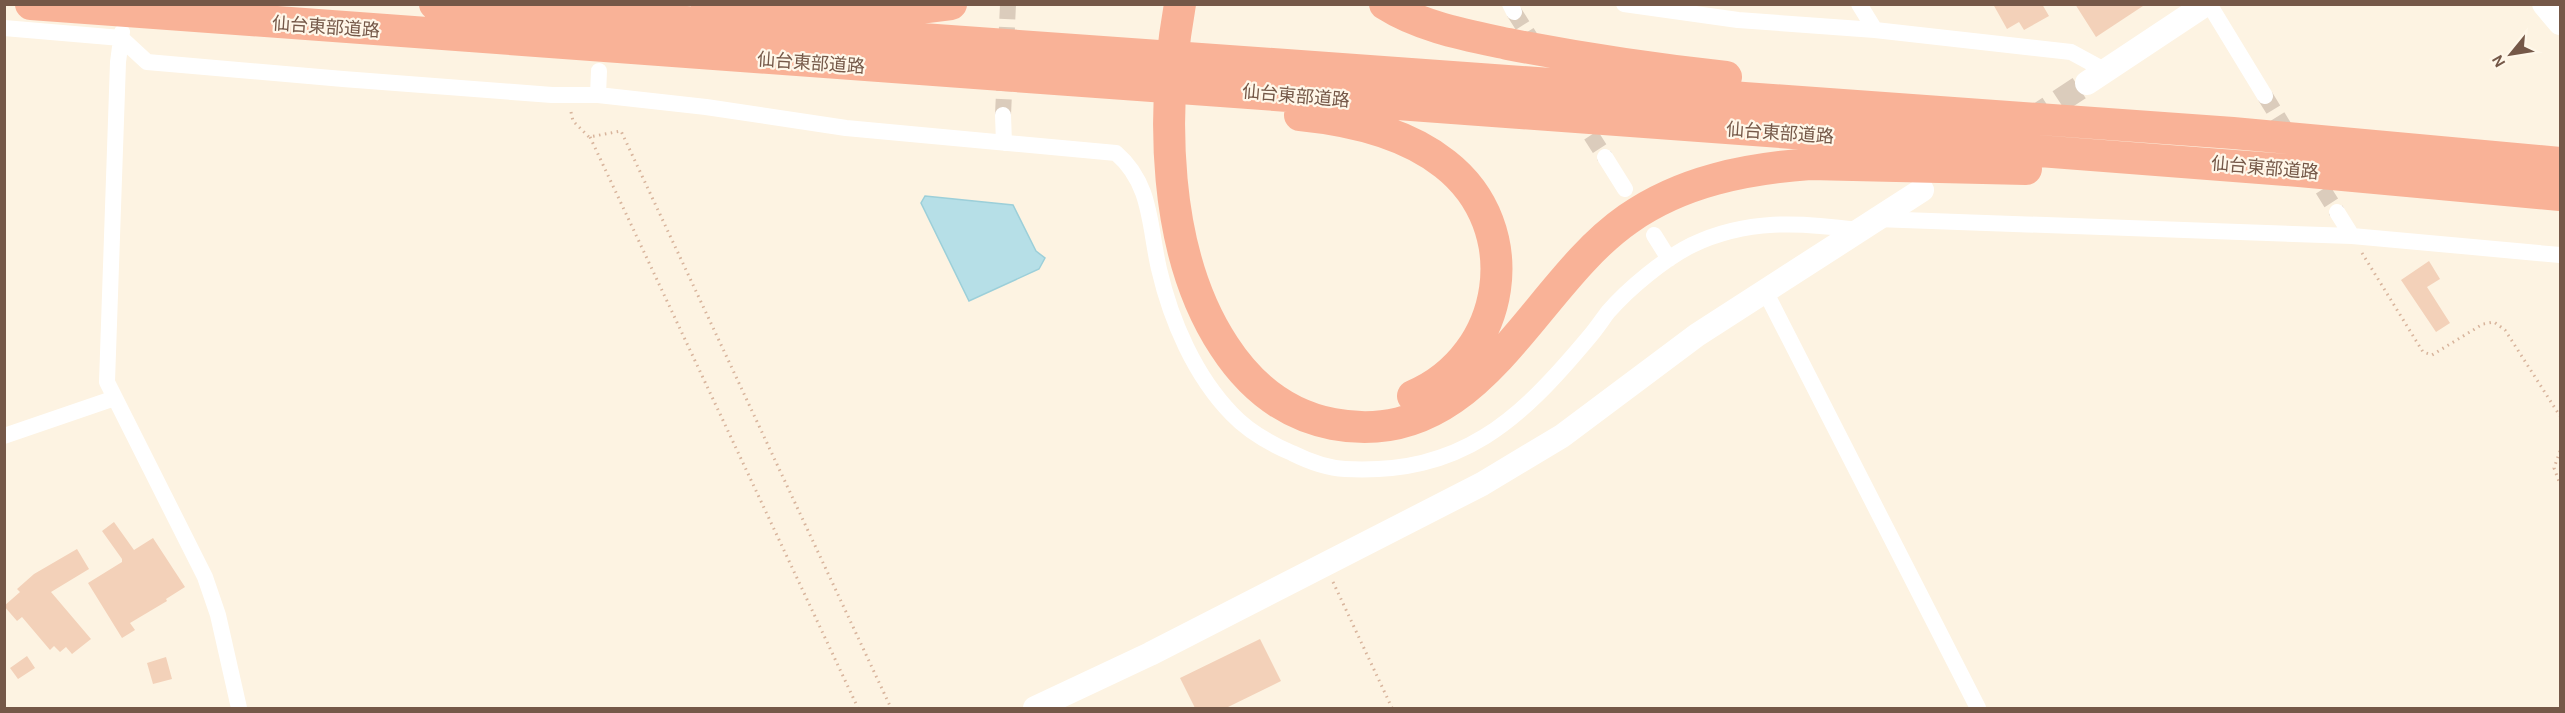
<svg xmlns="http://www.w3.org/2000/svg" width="2565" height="713" font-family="Karla,'Noto Sans JP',sans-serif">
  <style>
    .water { fill: #b6dfe7; stroke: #9ccfd9; stroke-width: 1.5 }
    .building { fill: #f3d1b9 }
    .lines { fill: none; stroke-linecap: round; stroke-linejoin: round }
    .street-tunnel { stroke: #dbccbc; stroke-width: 16; stroke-dasharray: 16 8; stroke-linecap: butt }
    .secondary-tunnel { stroke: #dbccbc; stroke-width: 24; stroke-dasharray: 24 12; stroke-linecap: butt }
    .path { stroke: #d8b49c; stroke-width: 3; stroke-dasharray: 1.5 4.5; stroke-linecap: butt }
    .street { stroke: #fff; stroke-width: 16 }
    .secondary { stroke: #fff; stroke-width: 24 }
    .highway { stroke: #f9b297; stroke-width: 32 }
    .labels { text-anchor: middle; stroke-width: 4.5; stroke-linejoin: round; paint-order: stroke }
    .street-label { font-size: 18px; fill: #755848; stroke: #fff7e9 }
  </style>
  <rect width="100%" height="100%" fill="#fdf3e2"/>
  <path class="water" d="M 925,196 L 1013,205 L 1036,251 L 1045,258 L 1039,269 L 969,301 L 921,203 Z"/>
  <path class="building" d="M 1993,4 L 2042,4 L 2049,16 L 2024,30 L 2019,22 L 2007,29 Z
    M 2075,4 L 2146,4 L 2096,37 Z
    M 2429,261 L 2440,279 L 2427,287 L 2450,323 L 2436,332 L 2401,280 Z
    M 114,522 L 134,550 L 153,538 L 185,587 L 166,599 L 167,601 L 130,623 L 135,630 L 122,638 L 88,583 L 122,562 L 122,559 L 102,531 Z
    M 77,549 L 89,569 L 51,592 L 91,639 L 72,654 L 66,647 L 60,652 L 54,646 L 50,650 L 22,617 L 17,621 L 4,606 L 20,592 L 17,589 L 34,574 Z
    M 1260,639 L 1281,681 L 1226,708 L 1195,708 L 1180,678 Z
    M 27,656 L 35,668 L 18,679 L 10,668 Z
    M 166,657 L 172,679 L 153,684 L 147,663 Z"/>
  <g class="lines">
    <path class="street-tunnel" d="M 1514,12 L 1538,50
      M 2265,96 L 2292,140
      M 1003,115 L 1008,4
      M 1578,115 L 1605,157
      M 2310,169 L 2337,212"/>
    <path class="secondary-tunnel" d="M 2029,121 L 2087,83"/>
    <path class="path" d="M 571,112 L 573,121 L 589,137 L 621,131 L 891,708
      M 590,137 L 858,708
      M 2362,253 L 2423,352 L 2432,355 L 2483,324 L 2494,322 L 2505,330 L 2560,416
      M 2560,451 L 2554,468 L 2560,484
      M 1333,582 L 1392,708"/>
    <path class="street" d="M 1510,4 L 1514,12
      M 1624,4 L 1738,20 L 1875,30 L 2071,52 L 2106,71
      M 1859,4 L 1875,30
      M 2209,4 L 2265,96
      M 4,28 L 121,38 L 147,62 L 343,79 L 552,95 L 598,95 L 706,107 L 846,128 L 1116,153 C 1152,184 1149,226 1159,269 C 1171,321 1195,376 1232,414 C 1248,431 1271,444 1292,453 C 1308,461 1327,468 1345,469 C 1462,475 1519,421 1590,336 C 1596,329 1602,320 1608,312 C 1629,288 1664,259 1692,245 C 1746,219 1800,222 1858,230
      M 122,32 L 118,62 L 107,382 L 205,577 L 218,615 L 239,708
      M 598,95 L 599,71
      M 1003,115 L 1004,143
      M 1605,157 L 1625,189
      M 2337,212 L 2352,236
      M 1876,219 L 2352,236 L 2560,255
      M 1654,235 L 1669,259
      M 1765,291 L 1978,708
      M 4,436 L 115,398"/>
    <path class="secondary" d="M 2544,4 L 2560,23
      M 2087,83 L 2206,4
      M 1035,708 L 1150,654 L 1482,484 L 1562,436 L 1697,335 L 1922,190"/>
    <path class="highway" d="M 31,4 L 2026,150 L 2299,171 L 2560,195
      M 435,4 L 2233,133 L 2560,163
      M 1180,4 C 1161,111 1162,252 1224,346 C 1250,386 1286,415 1333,424 C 1479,452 1530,287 1628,219 C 1682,181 1746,169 1810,164 L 2026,169
      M 1385,4 C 1421,27 1466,35 1508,44 C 1580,58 1653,69 1726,77
      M 707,5 L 911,9 L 951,4
      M 1300,115 C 1350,120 1405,132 1445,164 C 1527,228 1507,356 1413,396"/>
  </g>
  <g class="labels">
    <g class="street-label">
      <text transform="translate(326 27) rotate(4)" y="6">仙台東部道路</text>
      <text transform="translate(811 63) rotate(4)" y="6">仙台東部道路</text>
      <text transform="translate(1296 96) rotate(5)" y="6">仙台東部道路</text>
      <text transform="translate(1780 133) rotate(4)" y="6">仙台東部道路</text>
      <text transform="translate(2265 168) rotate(5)" y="6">仙台東部道路</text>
    </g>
  </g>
  <rect width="2565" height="713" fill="none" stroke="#755848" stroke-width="12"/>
  <g transform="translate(2511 54) rotate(240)" stroke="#fff7e9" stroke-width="4.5" paint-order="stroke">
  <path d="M0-4.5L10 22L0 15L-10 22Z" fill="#755848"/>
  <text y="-9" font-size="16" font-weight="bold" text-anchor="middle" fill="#755848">N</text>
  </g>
</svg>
